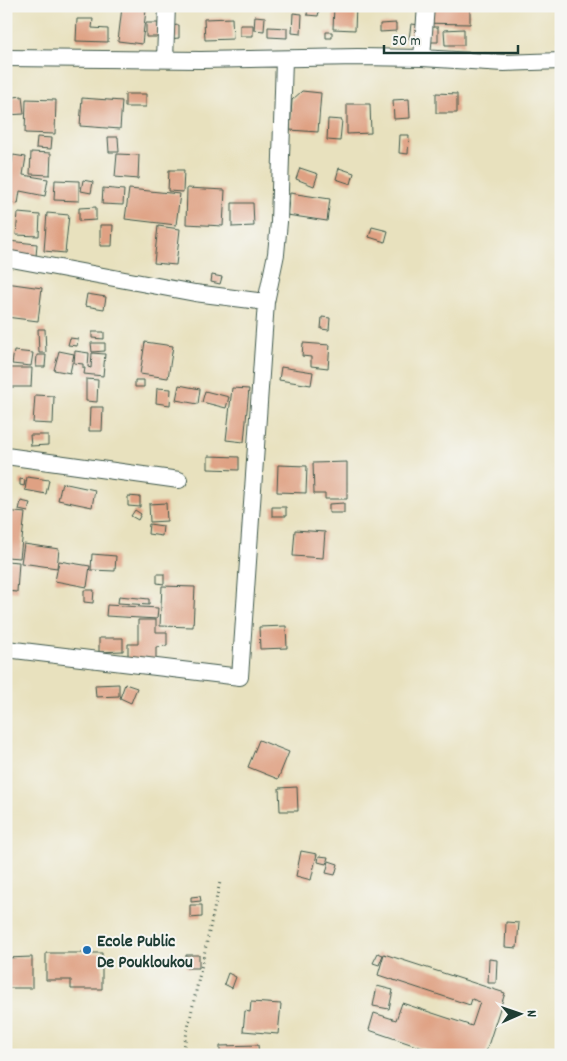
<svg xmlns="http://www.w3.org/2000/svg" width="567" height="1061" font-family="Dekko,sans-serif">
  <style>
    .building { fill: #dfa183 }
    .lines { fill: none; stroke-linecap: round; stroke-linejoin: round }
    .street-casing { stroke: #3d5649; stroke-width: 18 }
    .path { stroke: #3d5649; stroke-width: 3; stroke-dasharray: 1 4; stroke-linecap: butt }
    .street { stroke: #fff; stroke-width: 16 }
    .poi-dot { fill: #1f6fb2; stroke: #f6f6f2; stroke-width: 2 }
    .labels { text-anchor: middle; stroke-width: 4; stroke-linejoin: round; paint-order: stroke }
    .poi-label { font-size: 18px; font-weight: bold; fill: #1f3d34; stroke: #f6f6f2; text-anchor: start }
  </style>
  <rect width="100%" height="100%" fill="#f6f6f2"/>
  <filter id="ink" filterUnits="userSpaceOnUse"><feTurbulence type="fractalNoise" baseFrequency=".02" numOctaves="2"/><feDisplacementMap in="SourceGraphic" scale="10" xChannelSelector="R" yChannelSelector="G"/><feConvolveMatrix kernelMatrix="1 2 1 2 8 2 1 2 1" color-interpolation-filters="sRGB"/></filter>
  <filter id="wash" filterUnits="userSpaceOnUse"><feTurbulence type="fractalNoise" baseFrequency=".0096" numOctaves="4" result="noise"/><feDisplacementMap in="SourceGraphic" scale="20" xChannelSelector="R" yChannelSelector="G"/><feGaussianBlur stdDeviation="1.12" result="paint"/><feColorMatrix in="noise" values="0 0 0 0 0 0 0 0 0 0 0 0 0 0 0 0 0 1.4 0 .05"/><feComposite in="paint" operator="in"/></filter>
  <g filter="url(#wash)">
    <rect width="100%" height="100%" fill="#e8e1be"/>
    <g id="blocks">
      <path class="building" d="M 308,6 L 320,6 L 318,16 L 307,15 Z
        M 334,6 L 356,6 L 355,30 L 333,29 Z
        M 375,6 L 390,6 L 390,9 L 375,9 Z
        M 418,6 L 470,6 L 470,24 L 418,23 Z
        M 122,7 L 146,10 L 142,44 L 118,41 Z
        M 293,13 L 302,14 L 301,34 L 292,33 Z
        M 255,16 L 265,17 L 264,31 L 254,30 Z
        M 232,18 L 233,39 L 205,40 L 204,19 Z
        M 77,19 L 93,19 L 92,28 L 108,29 L 108,42 L 76,41 Z
        M 146,23 L 158,23 L 158,37 L 146,37 Z
        M 396,23 L 396,31 L 380,32 L 380,24 Z
        M 411,24 L 421,25 L 419,40 L 409,39 Z
        M 179,25 L 179,38 L 168,39 L 168,26 Z
        M 240,25 L 253,25 L 253,36 L 240,36 Z
        M 268,27 L 287,28 L 287,38 L 268,37 Z
        M 429,27 L 438,27 L 438,42 L 429,42 Z
        M 464,29 L 464,45 L 445,45 L 444,30 Z
        M 326,32 L 332,32 L 332,38 L 326,38 Z
        M 302,91 L 321,93 L 318,132 L 290,130 L 292,100 Z
        M 436,93 L 457,94 L 457,113 L 436,113 Z
        M 125,94 L 146,94 L 146,107 L 125,107 Z
        M 22,96 L 24,114 L 6,115 L 6,98 Z
        M 82,98 L 122,101 L 120,129 L 80,126 Z
        M 26,99 L 56,100 L 55,134 L 25,133 Z
        M 409,99 L 410,118 L 394,119 L 393,100 Z
        M 347,104 L 370,104 L 371,133 L 347,134 Z
        M 328,119 L 342,120 L 340,141 L 327,140 Z
        M 400,135 L 409,135 L 408,154 L 399,153 Z
        M 37,137 L 52,138 L 51,149 L 36,148 Z
        M 108,137 L 118,137 L 119,152 L 109,152 Z
        M 31,152 L 51,153 L 50,175 L 30,174 Z
        M 117,154 L 139,155 L 138,179 L 115,177 Z
        M 13,155 L 26,157 L 23,175 L 48,179 L 45,196 L 20,191 L 18,204 L 6,202 Z
        M 300,168 L 318,174 L 314,186 L 296,179 Z
        M 339,168 L 354,173 L 351,184 L 336,179 Z
        M 169,170 L 184,170 L 183,192 L 168,191 Z
        M 55,180 L 79,181 L 79,201 L 54,200 Z
        M 83,180 L 93,182 L 91,193 L 81,191 Z
        M 103,188 L 124,190 L 123,205 L 102,204 Z
        M 187,188 L 225,190 L 223,226 L 186,224 Z
        M 129,189 L 180,194 L 176,225 L 125,219 Z
        M 290,193 L 330,199 L 327,221 L 287,215 Z
        M 232,203 L 253,203 L 254,226 L 232,227 Z
        M 96,207 L 96,220 L 79,221 L 79,208 Z
        M 18,213 L 40,215 L 39,236 L 16,235 Z
        M 47,213 L 69,215 L 65,253 L 44,251 Z
        M 100,225 L 113,225 L 112,246 L 100,246 Z
        M 158,226 L 180,229 L 176,265 L 154,263 Z
        M 372,227 L 388,231 L 385,242 L 369,237 Z
        M 8,241 L 37,244 L 36,257 L 7,255 Z
        M 212,275 L 222,277 L 220,284 L 211,282 Z
        M 6,283 L 42,288 L 38,321 L 6,317 Z
        M 87,294 L 106,297 L 104,309 L 85,306 Z
        M 322,317 L 330,318 L 329,330 L 321,329 Z
        M 38,329 L 45,329 L 46,353 L 39,353 Z
        M 92,332 L 104,332 L 104,339 L 92,338 Z
        M 70,338 L 78,339 L 77,346 L 68,345 Z
        M 145,342 L 173,346 L 168,378 L 140,374 Z
        M 91,343 L 105,343 L 105,351 L 92,352 Z
        M 303,343 L 330,345 L 328,368 L 311,366 L 311,357 L 302,356 Z
        M 14,351 L 33,353 L 31,366 L 12,364 Z
        M 59,351 L 74,354 L 70,373 L 54,370 Z
        M 75,351 L 89,353 L 88,367 L 91,368 L 92,353 L 105,354 L 103,376 L 84,374 L 85,368 L 83,368 L 83,364 L 74,363 Z
        M 37,355 L 46,355 L 45,367 L 36,367 Z
        M 281,367 L 313,372 L 311,385 L 279,380 Z
        M 9,368 L 32,368 L 31,387 L 9,387 Z
        M 86,379 L 98,380 L 97,402 L 86,401 Z
        M 135,380 L 144,380 L 144,387 L 135,387 Z
        M 179,385 L 200,389 L 198,404 L 176,400 Z
        M 157,388 L 171,389 L 170,405 L 156,403 Z
        M 232,388 L 249,389 L 244,442 L 226,440 Z
        M 205,391 L 229,397 L 226,408 L 202,402 Z
        M 35,395 L 54,396 L 53,424 L 33,423 Z
        M 90,407 L 103,407 L 102,431 L 89,431 Z
        M 30,435 L 48,435 L 48,445 L 31,446 Z
        M 208,456 L 239,457 L 239,470 L 208,469 Z
        M 347,462 L 347,499 L 325,499 L 325,494 L 314,494 L 313,463 Z
        M 278,465 L 307,466 L 306,493 L 277,492 Z
        M 27,477 L 49,480 L 46,494 L 25,490 Z
        M 20,479 L 25,480 L 24,486 L 20,485 Z
        M 62,483 L 95,490 L 92,507 L 58,500 Z
        M 128,496 L 140,497 L 140,507 L 128,506 Z
        M 21,501 L 30,503 L 28,512 L 19,510 Z
        M 166,503 L 167,521 L 150,522 L 149,504 Z
        M 344,503 L 344,513 L 329,513 L 329,504 Z
        M 272,507 L 286,507 L 286,516 L 272,516 Z
        M 135,510 L 141,514 L 138,520 L 131,516 Z
        M 6,511 L 25,513 L 20,558 L 6,557 Z
        M 149,524 L 163,526 L 162,536 L 148,534 Z
        M 295,530 L 325,532 L 323,558 L 293,556 Z
        M 24,544 L 59,549 L 57,568 L 21,563 Z
        M 92,554 L 116,556 L 115,571 L 91,570 Z
        M 6,561 L 19,562 L 17,592 L 6,591 Z
        M 59,561 L 90,566 L 87,587 L 55,581 Z
        M 157,574 L 164,574 L 164,584 L 157,583 Z
        M 162,586 L 195,587 L 193,627 L 160,626 Z
        M 84,590 L 94,590 L 93,603 L 84,602 Z
        M 119,596 L 149,599 L 149,605 L 118,603 Z
        M 107,605 L 158,608 L 157,619 L 106,616 Z
        M 138,620 L 156,620 L 156,632 L 167,632 L 167,646 L 156,647 L 156,662 L 128,662 L 128,644 L 138,644 Z
        M 286,626 L 287,648 L 260,649 L 259,627 Z
        M 99,638 L 123,638 L 123,651 L 99,652 Z
        M 119,684 L 119,696 L 96,697 L 95,685 Z
        M 125,684 L 137,688 L 131,703 L 120,698 Z
        M 259,740 L 289,752 L 278,779 L 248,767 Z
        M 297,787 L 298,811 L 280,811 L 279,788 Z
        M 301,851 L 317,854 L 311,880 L 296,876 Z
        M 319,856 L 328,857 L 326,864 L 318,862 Z
        M 329,861 L 338,864 L 335,875 L 326,873 Z
        M 200,896 L 201,901 L 191,902 L 191,897 Z
        M 190,905 L 202,905 L 202,917 L 190,918 Z
        M 506,922 L 519,923 L 517,948 L 505,947 Z
        M 46,953 L 102,953 L 102,989 L 71,989 L 71,980 L 46,980 Z
        M 378,953 L 383,955 L 379,965 L 373,963 Z
        M 384,954 L 505,993 L 485,1055 L 443,1055 L 369,1030 L 374,1013 L 396,1020 L 402,1003 L 472,1026 L 480,1002 L 472,999 L 470,1005 L 378,975 Z
        M 186,955 L 199,955 L 199,968 L 186,968 Z
        M 32,957 L 32,988 L 6,988 L 6,958 Z
        M 489,959 L 497,960 L 496,983 L 488,983 Z
        M 228,973 L 236,977 L 232,988 L 224,984 Z
        M 377,986 L 393,990 L 389,1009 L 373,1006 Z
        M 251,1002 L 281,1004 L 278,1034 L 243,1031 L 245,1011 L 250,1012 Z
        M 258,1045 L 259,1055 L 220,1055 L 220,1046 Z"/>
    </g>
  </g>
  <g filter="url(#ink)">
    <use href="#blocks" fill-opacity="0" stroke="#3d5649" stroke-width="1"/>
    <g class="lines">
      <g class="street-casing">
        <path id="street" d="M 6,58 L 201,60 L 358,57 L 422,58 L 426,6
          M 422,58 L 504,63 L 561,61
          M 165,59 L 167,6
          M 6,258 L 195,293 L 266,302 L 276,254 L 279,222 L 284,59
          M 6,456 L 179,480
          M 6,649 L 240,677 L 266,302"/>
      </g>
      <path class="path" d="M 182,1055 L 220,882"/>
      <use href="#street" class="street"/>
    </g>
  </g>
  <circle class="poi-dot" cx="87" cy="950" r="5"/>
  <g class="labels">
    <g class="poi-label">
      <text x="97" y="946">Ecole Public<tspan x="97" dy="21">De Poukloukou</tspan></text>
    </g>
  </g>
  <rect width="567" height="1061" fill="none" stroke="#f6f6f2" stroke-width="25"/>
  <g transform="translate(520 1014) rotate(88)" stroke="#f6f6f2" stroke-width="4" paint-order="stroke">
  <path d="M0-4L9 19L0 12L-9 19Z" fill="#1f3d34"/>
  <text y="-8" font-size="14" font-weight="bold" text-anchor="middle" fill="#1f3d34">N</text>
  </g>
  <path d="M384 45v8h134v-8" fill="none" stroke="#1f3d34" stroke-width="2.5"/>
  <text x="392" y="45" font-size="15" fill="#1f3d34" stroke="#f6f6f2" stroke-width="4" paint-order="stroke">50 m</text>
</svg>
